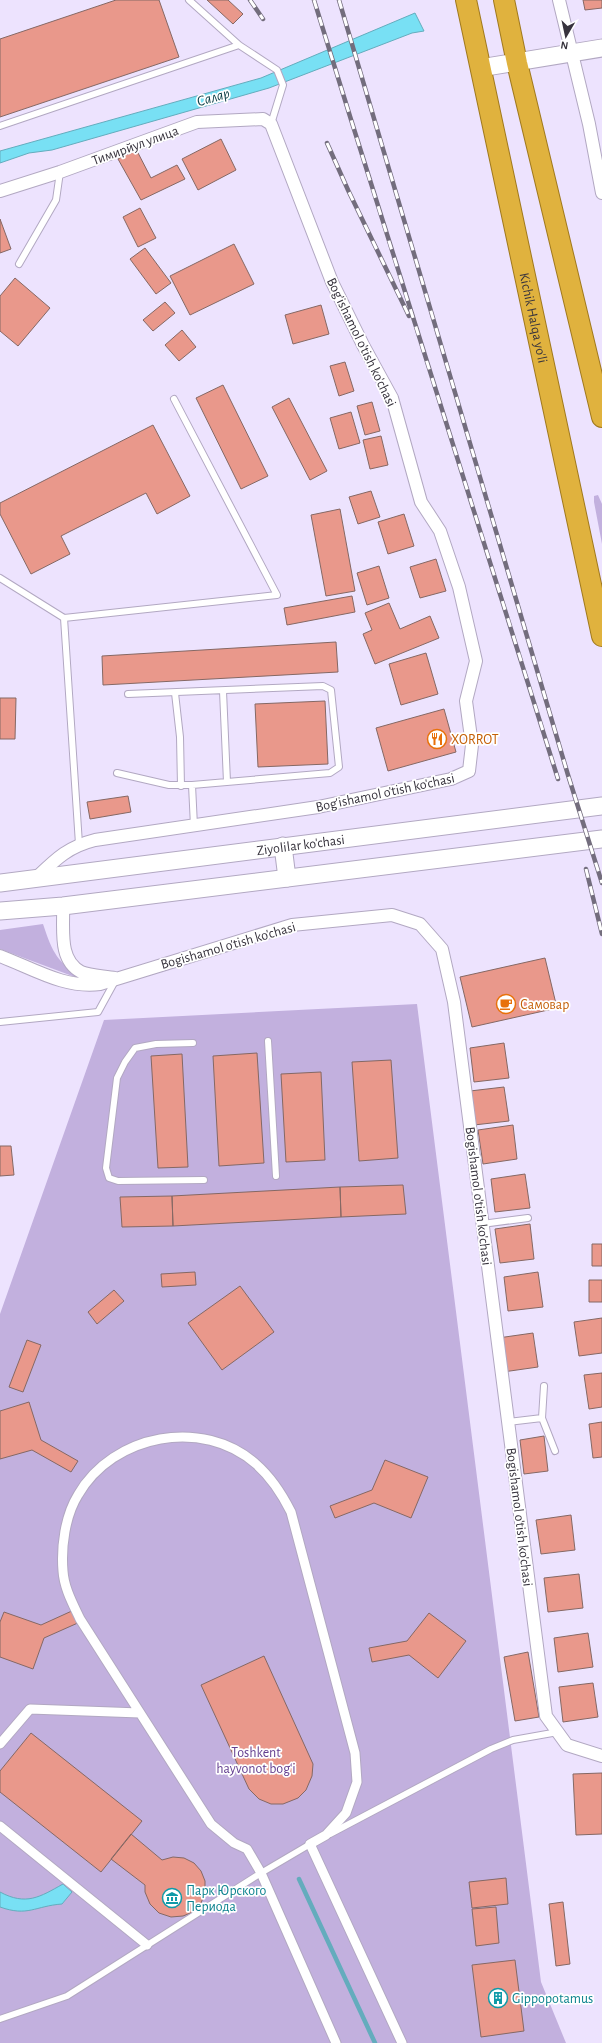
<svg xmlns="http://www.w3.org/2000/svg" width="602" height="2043" font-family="'Alegreya Sans',sans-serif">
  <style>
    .green { fill: #c2b0de }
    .water { fill: #78e0f4; stroke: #64acbd }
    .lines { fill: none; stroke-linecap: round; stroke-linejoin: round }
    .stream { stroke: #64acbd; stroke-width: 4.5 }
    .building { fill: #e9988b; stroke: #856864 }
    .service-casing { stroke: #b2a8c2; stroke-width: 8 }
    .pedestrian-casing { stroke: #b2a8c2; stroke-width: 11 }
    .minor-casing { stroke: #b2a8c2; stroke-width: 14 }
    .secondary-casing { stroke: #b2a8c2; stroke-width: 19 }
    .trunk-casing { stroke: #a0791e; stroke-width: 22 }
    .service { stroke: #fff; stroke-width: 6 }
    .pedestrian { stroke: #fff; stroke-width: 9 }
    .minor { stroke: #fff; stroke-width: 12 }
    .secondary { stroke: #fff; stroke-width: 17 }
    .trunk { stroke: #e0b23e; stroke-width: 20 }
    .rail-casing { stroke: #736d7d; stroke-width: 4.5 }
    .rail { stroke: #fff; stroke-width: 3; stroke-dasharray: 9; stroke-linecap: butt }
    .labels { text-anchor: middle; stroke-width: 3.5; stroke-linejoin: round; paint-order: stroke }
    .street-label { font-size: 14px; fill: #37333d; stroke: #fff }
    .food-label { font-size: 14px; fill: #c56008; stroke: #fff; text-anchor: start }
    .park-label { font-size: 14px; fill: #643f90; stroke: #fff }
    .culture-label { font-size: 14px; fill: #0d838f; stroke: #fff; text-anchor: start }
    .water-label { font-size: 15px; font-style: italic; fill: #0c3e46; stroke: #fff }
  </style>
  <rect width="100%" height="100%" fill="#ede3fe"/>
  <path class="green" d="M 598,495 L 602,504 L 602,544 L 594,502 L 594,496 Z
    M 43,924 C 53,954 57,961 83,980 L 0,949 L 0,930 Z
    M 417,1004 L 541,1982 L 566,2043 L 0,2043 L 0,1314 L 104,1020 Z"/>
  <path class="water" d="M 415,13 L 424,31 L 412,33 L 269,88 L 52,150 L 29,153 L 0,163 L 0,151 L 261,78 Z
    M 63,1884 L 72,1892 L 62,1904 C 35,1906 28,1917 0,1907 L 0,1892 C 26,1906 40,1897 63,1884 Z"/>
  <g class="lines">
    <path class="stream" d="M 299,1879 L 375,2043"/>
  </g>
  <path class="building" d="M 116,0 L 159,0 L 179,57 L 0,117 L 0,39 Z
    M 207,0 L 228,0 L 243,14 L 233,24 Z
    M 583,0 L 602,0 L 602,8 L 585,10 Z
    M 221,139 L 236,170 L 198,190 L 182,159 Z
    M 136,149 L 151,178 L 177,165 L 185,179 L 141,200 L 118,159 Z
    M 140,208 L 156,238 L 138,247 L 123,217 Z
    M 0,219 L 11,249 L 0,253 Z
    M 234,244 L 254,284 L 190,315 L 170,276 Z
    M 145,248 L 171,283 L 156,294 L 130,259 Z
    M 15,278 L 50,308 L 18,346 L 0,331 L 0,296 Z
    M 165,302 L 175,313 L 153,331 L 143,320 Z
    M 321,305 L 329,334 L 293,344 L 285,315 Z
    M 182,330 L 196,347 L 179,361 L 165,345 Z
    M 345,362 L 354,391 L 339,396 L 330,366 Z
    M 223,385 L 268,476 L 241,489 L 196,398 Z
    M 289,398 L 327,471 L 310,480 L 272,407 Z
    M 372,402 L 380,431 L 365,435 L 357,406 Z
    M 351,412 L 360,443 L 339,449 L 330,418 Z
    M 153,425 L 190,496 L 157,514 L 146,493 L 61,536 L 70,554 L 31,574 L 0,514 L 0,503 Z
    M 381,436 L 388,465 L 370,469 L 363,440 Z
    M 371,491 L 380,517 L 358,524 L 349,497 Z
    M 340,509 L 355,591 L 326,596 L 311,515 Z
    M 404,514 L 414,546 L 388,554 L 378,522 Z
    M 436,559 L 446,591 L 420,598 L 410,567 Z
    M 379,566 L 389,598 L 367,605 L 357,573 Z
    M 352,596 L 355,612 L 287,625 L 284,608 Z
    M 389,603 L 400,629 L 430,616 L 439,638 L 375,664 L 363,634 L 372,630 L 365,613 Z
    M 336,642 L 338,672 L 103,685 L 102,656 Z
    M 426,653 L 438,694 L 401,705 L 389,664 Z
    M 0,698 L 16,698 L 15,739 L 0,739 Z
    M 325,701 L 328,764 L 258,767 L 255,704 Z
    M 444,709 L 456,752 L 388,771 L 376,728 Z
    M 128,796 L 131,812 L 90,819 L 87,802 Z
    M 545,958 L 557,1008 L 472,1027 L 460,977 Z
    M 504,1043 L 509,1078 L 474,1082 L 470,1048 Z
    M 257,1053 L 264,1163 L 219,1166 L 213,1056 Z
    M 182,1054 L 188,1167 L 158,1168 L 151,1056 Z
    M 391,1060 L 398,1158 L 359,1161 L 352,1062 Z
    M 321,1072 L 325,1160 L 286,1162 L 281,1074 Z
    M 504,1087 L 509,1121 L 474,1125 L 470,1091 Z
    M 513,1125 L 517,1159 L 483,1164 L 478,1130 Z
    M 0,1146 L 11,1146 L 14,1175 L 0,1176 Z
    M 525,1174 L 530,1208 L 495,1212 L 491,1179 Z
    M 403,1185 L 406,1214 L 341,1217 L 340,1187 Z
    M 340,1187 L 341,1217 L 173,1226 L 172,1196 Z
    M 172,1196 L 173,1226 L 122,1227 L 120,1197 Z
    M 530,1224 L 534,1259 L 500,1263 L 495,1229 Z
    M 592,1244 L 602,1244 L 602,1266 L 592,1266 Z
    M 195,1272 L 196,1285 L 162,1287 L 161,1274 Z
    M 538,1272 L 543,1307 L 508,1311 L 504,1277 Z
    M 589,1280 L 602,1280 L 602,1302 L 589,1302 Z
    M 240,1286 L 274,1332 L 222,1370 L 188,1323 Z
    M 114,1290 L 124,1301 L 97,1324 L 88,1312 Z
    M 602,1318 L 602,1353 L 579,1356 L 574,1322 Z
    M 533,1333 L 538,1367 L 503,1372 L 498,1338 Z
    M 27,1340 L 41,1345 L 23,1392 L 9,1387 Z
    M 602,1373 L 602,1407 L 589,1409 L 584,1375 Z
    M 29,1402 L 41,1440 L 78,1461 L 71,1472 L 32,1450 L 0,1459 L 0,1411 Z
    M 602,1422 L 602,1457 L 593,1458 L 589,1424 Z
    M 544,1436 L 548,1471 L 524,1474 L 520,1440 Z
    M 385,1460 L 428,1477 L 411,1518 L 374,1503 L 335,1518 L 330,1506 L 372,1490 Z
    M 571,1515 L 575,1550 L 541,1554 L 536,1520 Z
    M 579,1574 L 583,1608 L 548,1612 L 544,1578 Z
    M 74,1610 L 80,1622 L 44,1638 L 33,1669 L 0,1657 L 0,1622 L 4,1612 L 41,1625 Z
    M 429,1613 L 466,1641 L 438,1678 L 409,1655 L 372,1662 L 369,1648 L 407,1641 Z
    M 588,1633 L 593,1667 L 558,1672 L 554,1638 Z
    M 528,1652 L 539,1717 L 515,1721 L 504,1657 Z
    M 264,1656 L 313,1764 L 312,1776 L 306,1790 L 298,1798 L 283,1804 L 271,1804 L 259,1799 L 249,1789 L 201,1685 Z
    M 593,1683 L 598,1717 L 563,1722 L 559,1687 Z
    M 31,1733 L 142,1821 L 101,1872 L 0,1792 L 0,1771 Z
    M 602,1773 L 602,1834 L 576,1835 L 573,1774 Z
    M 131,1834 L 162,1860 L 173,1857 L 184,1858 L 194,1863 L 201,1871 L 205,1881 L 205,1893 L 201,1903 L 193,1912 L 183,1916 L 171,1917 L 159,1913 L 150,1904 L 145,1892 L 145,1885 L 111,1859 Z
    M 506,1878 L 508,1904 L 472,1908 L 469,1882 Z
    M 563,1902 L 570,1964 L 556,1966 L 549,1904 Z
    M 496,1907 L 499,1943 L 476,1946 L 472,1909 Z
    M 515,1960 L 524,2031 L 481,2037 L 472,1965 Z"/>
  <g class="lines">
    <g class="service-casing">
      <path id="service" d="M 189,0 L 239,45 L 277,70 L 283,85 L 271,124
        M 0,126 L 239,45
        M 19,264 L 56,200 L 60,172
        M 0,578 L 64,618 L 277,595 L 174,399
        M 64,618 L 79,844
        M 223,691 L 227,782
        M 175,693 L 180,737 L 181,786
        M 128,694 L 323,686 L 331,690 L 339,767 L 330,773 L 192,785 L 194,826
        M 117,773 L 169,785 L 192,785
        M 0,1022 L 98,1012 L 115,981
        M 268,1041 L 276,1176
        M 193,1043 L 156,1044 L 135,1048 L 125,1062 L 117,1078 L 106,1168 L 109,1178 L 118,1181 L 204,1180
        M 482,1224 L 528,1218
        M 542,1418 L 544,1386
        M 508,1422 L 542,1418 L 555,1451
        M 330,1834 L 491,1749 L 513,1740 L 558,1732
        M 0,2019 L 67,1996 L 261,1873 L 312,1843"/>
    </g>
    <g class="pedestrian-casing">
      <path id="pedestrian" d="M 0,1744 L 30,1709 L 140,1713
        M 0,1826 L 147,1945
        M 336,2043 L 261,1873 L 247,1849 L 234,1843 L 211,1824 L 80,1619 C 73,1604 64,1588 63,1571 C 61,1547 65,1516 78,1495 C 113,1434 203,1417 256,1464 C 272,1478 282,1494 291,1512 L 355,1753 L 357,1782 L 346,1813 L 326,1835 L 310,1844 L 402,2043"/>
    </g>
    <g class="minor-casing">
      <path id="minor" d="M 559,0 L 589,124 L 602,193
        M 0,191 L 60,172 L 197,122 L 263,119 L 271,124 L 332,282 L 363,345 L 392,398 L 421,502 L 440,531 L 459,587 L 476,661 L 466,701 L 472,745 L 469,771 L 451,779 L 318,807 L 95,840 C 67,847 55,860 34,880
        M 63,906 C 64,929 58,960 81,972 C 90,976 105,976 115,978
        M 0,956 C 32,968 65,989 100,984 L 292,925 L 392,915 L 420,924 L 442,949 L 454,1002 L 546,1716 L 567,1745 L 602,1756"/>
    </g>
    <g class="secondary-casing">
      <g id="secondary">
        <path d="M 480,68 L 602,48"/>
        <path d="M 283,846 L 287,878"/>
        <path id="s1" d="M 0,883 L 602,806"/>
        <path d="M 0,911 L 63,906 L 602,839"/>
      </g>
    </g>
    <g class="trunk-casing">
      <g id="trunk">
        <path id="s2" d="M 466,0 L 602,636"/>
        <path d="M 504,0 L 517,63 L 602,417"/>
      </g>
    </g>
    <use href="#service" class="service"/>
    <use href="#pedestrian" class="pedestrian"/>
    <use href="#minor" class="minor"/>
    <use href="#secondary" class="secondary"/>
    <use href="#trunk" class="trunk"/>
    <g class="rail-casing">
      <path id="rail" d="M 250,0 L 263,19
        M 314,0 C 394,260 477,519 558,779
        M 339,0 L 568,775 L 602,883
        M 327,143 L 348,190 L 409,316
        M 586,869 L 602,934"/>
    </g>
    <use href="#rail" class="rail"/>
  </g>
  <defs>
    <g id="restaurant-ring" transform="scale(1)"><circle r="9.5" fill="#fff" stroke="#e8710a" stroke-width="1.5"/><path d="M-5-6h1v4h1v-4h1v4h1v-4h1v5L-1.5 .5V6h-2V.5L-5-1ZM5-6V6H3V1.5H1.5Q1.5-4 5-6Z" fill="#e8710a"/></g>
    <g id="cafe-ring" transform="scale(1)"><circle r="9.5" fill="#fff" stroke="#e8710a" stroke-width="1.5"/><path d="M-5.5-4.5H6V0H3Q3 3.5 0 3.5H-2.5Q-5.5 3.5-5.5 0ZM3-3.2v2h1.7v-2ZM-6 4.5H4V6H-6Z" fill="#e8710a"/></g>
    <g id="museum-ring" transform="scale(1)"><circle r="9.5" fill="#fff" stroke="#0f9aa8" stroke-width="1.5"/><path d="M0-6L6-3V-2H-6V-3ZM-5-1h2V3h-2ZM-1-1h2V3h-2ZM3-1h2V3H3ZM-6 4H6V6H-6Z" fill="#0f9aa8"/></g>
    <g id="building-ring" transform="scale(1)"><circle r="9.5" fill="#fff" stroke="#0f9aa8" stroke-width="1.5"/><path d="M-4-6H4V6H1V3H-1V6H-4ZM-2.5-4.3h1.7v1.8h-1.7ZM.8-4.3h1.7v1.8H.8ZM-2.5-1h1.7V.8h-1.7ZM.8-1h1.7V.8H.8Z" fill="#0f9aa8"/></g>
  </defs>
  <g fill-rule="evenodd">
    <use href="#restaurant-ring" x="437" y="739"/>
    <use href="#cafe-ring" x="506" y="1004"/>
    <use href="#museum-ring" x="172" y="1898"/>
    <use href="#building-ring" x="498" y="1998"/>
  </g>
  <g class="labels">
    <g class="street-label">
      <text transform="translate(135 145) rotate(-20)" y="5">Тимирйул улица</text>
      <text dy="5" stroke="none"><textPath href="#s2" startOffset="325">Kichik Halqa yo'li</textPath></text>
      <text transform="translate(362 342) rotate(64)" y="5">Bog'ishamol o'tish ko'chasi</text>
      <text transform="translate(385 792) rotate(-12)" y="5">Bog'ishamol o'tish ko'chasi</text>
      <text dy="5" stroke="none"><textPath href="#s1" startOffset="303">Ziyolilar ko'chasi</textPath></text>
      <text transform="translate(228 945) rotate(-16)" y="5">Bogishamol o'tish ko'chasi</text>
      <text transform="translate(479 1196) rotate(83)" y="5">Bogishamol o'tish ko'chasi</text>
      <text transform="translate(520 1517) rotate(83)" y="5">Bogishamol o'tish ko'chasi</text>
    </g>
    <g class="food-label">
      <text x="451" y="744">XORROT</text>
      <text x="520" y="1009">Самовар</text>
    </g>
    <g class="park-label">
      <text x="256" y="1757">Toshkent<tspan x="256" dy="16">hayvonot bogʻi</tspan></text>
    </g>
    <g class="culture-label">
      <text x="186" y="1895">Парк Юрского<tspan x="186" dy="16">Периода</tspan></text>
      <text x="512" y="2003">Gippopotamus</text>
    </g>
    <g class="water-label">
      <text transform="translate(213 97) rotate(-16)" y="5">Салар</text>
    </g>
  </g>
  <g transform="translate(566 36) rotate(189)" stroke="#ffffff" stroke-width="3" paint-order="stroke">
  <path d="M0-3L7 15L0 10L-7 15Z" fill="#37333d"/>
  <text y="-6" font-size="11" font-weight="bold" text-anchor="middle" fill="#37333d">N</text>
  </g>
</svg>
